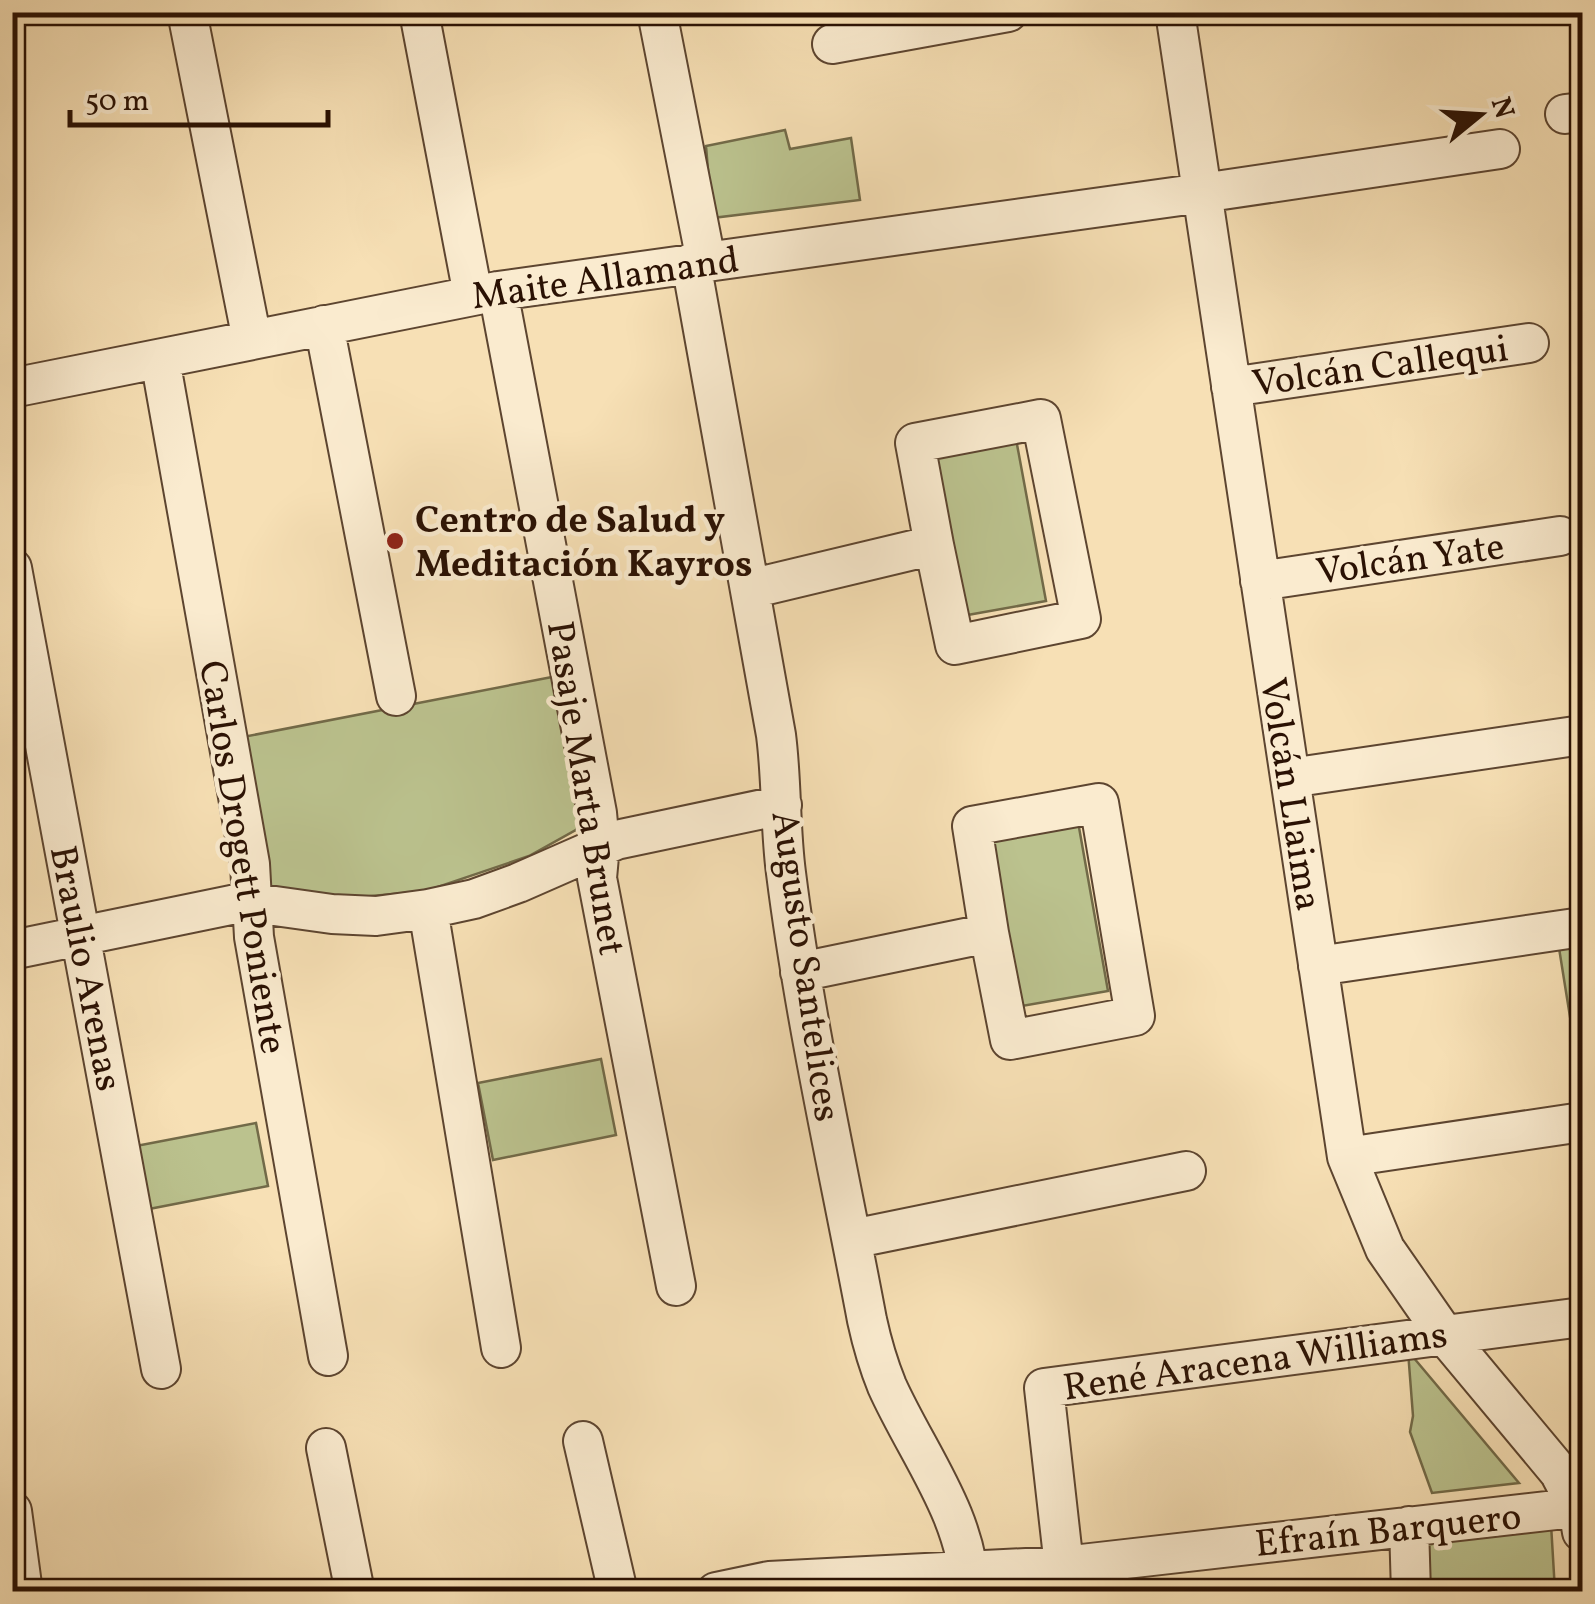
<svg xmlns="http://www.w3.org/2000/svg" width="1595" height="1604" font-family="Vollkorn,serif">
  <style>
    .green { fill: #bbc28e; stroke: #726a48; stroke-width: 2.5 }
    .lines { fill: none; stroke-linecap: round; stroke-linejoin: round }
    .minor-casing { stroke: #5d4530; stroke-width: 42 }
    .minor { stroke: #faebcf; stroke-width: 38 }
    .poi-dot { fill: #8f2418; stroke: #faebcf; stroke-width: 4 }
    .labels { text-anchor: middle; stroke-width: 9; stroke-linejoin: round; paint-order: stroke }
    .street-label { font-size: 38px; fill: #2a1103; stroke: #faebcf }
    .poi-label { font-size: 38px; font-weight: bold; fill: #2a1103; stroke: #faebcf; text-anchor: start }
  </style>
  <rect width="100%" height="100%" fill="#f7e0b5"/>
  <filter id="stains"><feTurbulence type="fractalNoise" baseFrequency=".002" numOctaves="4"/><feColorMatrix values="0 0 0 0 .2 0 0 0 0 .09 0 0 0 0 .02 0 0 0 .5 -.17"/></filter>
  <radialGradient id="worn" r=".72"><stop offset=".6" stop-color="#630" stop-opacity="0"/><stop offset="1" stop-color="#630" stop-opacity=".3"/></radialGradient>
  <path class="green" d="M 785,130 L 790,149 L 851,138 L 860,200 L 712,218 L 706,146 Z
    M 1016,439 L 1046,601 L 962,616 L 932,455 Z
    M 552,677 L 581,827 L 529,856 L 426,891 L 350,898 L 267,886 L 243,737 Z
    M 1077,816 L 1108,991 L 1016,1007 L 985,833 Z
    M 1582,944 L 1582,1092 L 1559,948 Z
    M 601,1059 L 616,1135 L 493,1160 L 478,1083 Z
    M 256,1123 L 268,1186 L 149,1209 L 136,1146 Z
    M 1408,1351 L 1519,1483 L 1432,1493 L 1410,1432 L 1413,1416 Z
    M 1551,1524 L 1555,1591 L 1429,1591 L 1425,1536 Z"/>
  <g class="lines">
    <g class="minor-casing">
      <path id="minor" d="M 187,12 L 252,340
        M 419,12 L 473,295
        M 657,12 L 706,261
        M 1175,12 L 1347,1157 L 1385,1249 L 1444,1334 L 1559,1472 L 1578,1508 L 1582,1532
        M 832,44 L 1008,12
        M 1565,114 L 1582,112
        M 691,263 L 776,735 C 782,781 780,828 786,873 C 805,1023 839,1171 867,1320 C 872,1343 878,1364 887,1386 C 917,1453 968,1516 970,1592
        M 498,291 L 597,813 L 600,845 L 597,878 L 676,1286
        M 324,325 L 396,696
        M 160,359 L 250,864 L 254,937 L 328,1356
        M 1231,387 L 1529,343
        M 12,388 L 498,291 L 1202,193 L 1500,149
        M 12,568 L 161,1369
        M 1260,581 L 1560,536
        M 750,589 L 934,545 L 955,645 L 1081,619 L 1041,419 L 915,443 L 934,545
        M 1290,778 L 1582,735
        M 428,909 L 501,1348
        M 12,950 L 231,905 L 254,903 L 332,914 L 376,916 L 428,909 L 474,899 L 518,883 L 616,840 L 782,805
        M 1318,966 L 1582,927
        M 800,972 L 989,933 L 1010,1040 L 1135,1016 L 1099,803 L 972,826 L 989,933
        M 1347,1157 L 1582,1122
        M 852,1239 L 1186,1171
        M 583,1441 L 618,1592
        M 326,1448 L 355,1592
        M 12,1511 L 23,1592
        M 1409,1526 L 1411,1592
        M 1064,1566 L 1044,1388 L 1582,1317
        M 716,1592 L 769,1581 L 1064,1566 L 1582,1507"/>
    </g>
    <use href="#minor" class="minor"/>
  </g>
  <circle class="poi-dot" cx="395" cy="541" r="10"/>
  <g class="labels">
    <g class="street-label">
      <text transform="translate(605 277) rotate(-8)" y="13">Maite Allamand</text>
      <text transform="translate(1380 365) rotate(-8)" y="13">Volcán Callequi</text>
      <text transform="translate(1410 558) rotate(-8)" y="13">Volcán Yate</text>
      <text transform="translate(587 788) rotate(81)" y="13">Pasaje Marta Brunet</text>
      <text transform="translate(1292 794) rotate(81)" y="13">Volcán Llaima</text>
      <text transform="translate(244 857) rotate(81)" y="13">Carlos Drogett Poniente</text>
      <text transform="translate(807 966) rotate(82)" y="13">Augusto Santelices</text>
      <text transform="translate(87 968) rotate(79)" y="13">Braulio Arenas</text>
      <text transform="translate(1255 1360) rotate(-8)" y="13">René Aracena Williams</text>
      <text transform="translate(1388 1529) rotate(-6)" y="13">Efraín Barquero</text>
    </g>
    <g class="poi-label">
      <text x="415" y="532">Centro de Salud y<tspan x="415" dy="44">Meditación Kayros</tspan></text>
    </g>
  </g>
  <rect width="1595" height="1604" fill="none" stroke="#f7e0b5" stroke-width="50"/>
  <rect x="15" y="15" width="1565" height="1574" fill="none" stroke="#2a1103" stroke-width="5"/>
  <rect x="25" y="25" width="1545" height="1554" fill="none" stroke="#2a1103" stroke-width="2.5"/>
  <g transform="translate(1480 115) rotate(72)" stroke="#faebcf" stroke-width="8" paint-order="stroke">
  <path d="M0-8L18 38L0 25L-18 38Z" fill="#2a1103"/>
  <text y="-15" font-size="28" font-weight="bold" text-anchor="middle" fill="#2a1103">N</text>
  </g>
  <path d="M70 110v15h258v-15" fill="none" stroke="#2a1103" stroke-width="5"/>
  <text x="85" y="110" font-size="30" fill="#2a1103" stroke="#faebcf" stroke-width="8" paint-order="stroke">50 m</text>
  <rect width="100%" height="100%" filter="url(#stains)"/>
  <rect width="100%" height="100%" fill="url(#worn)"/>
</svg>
